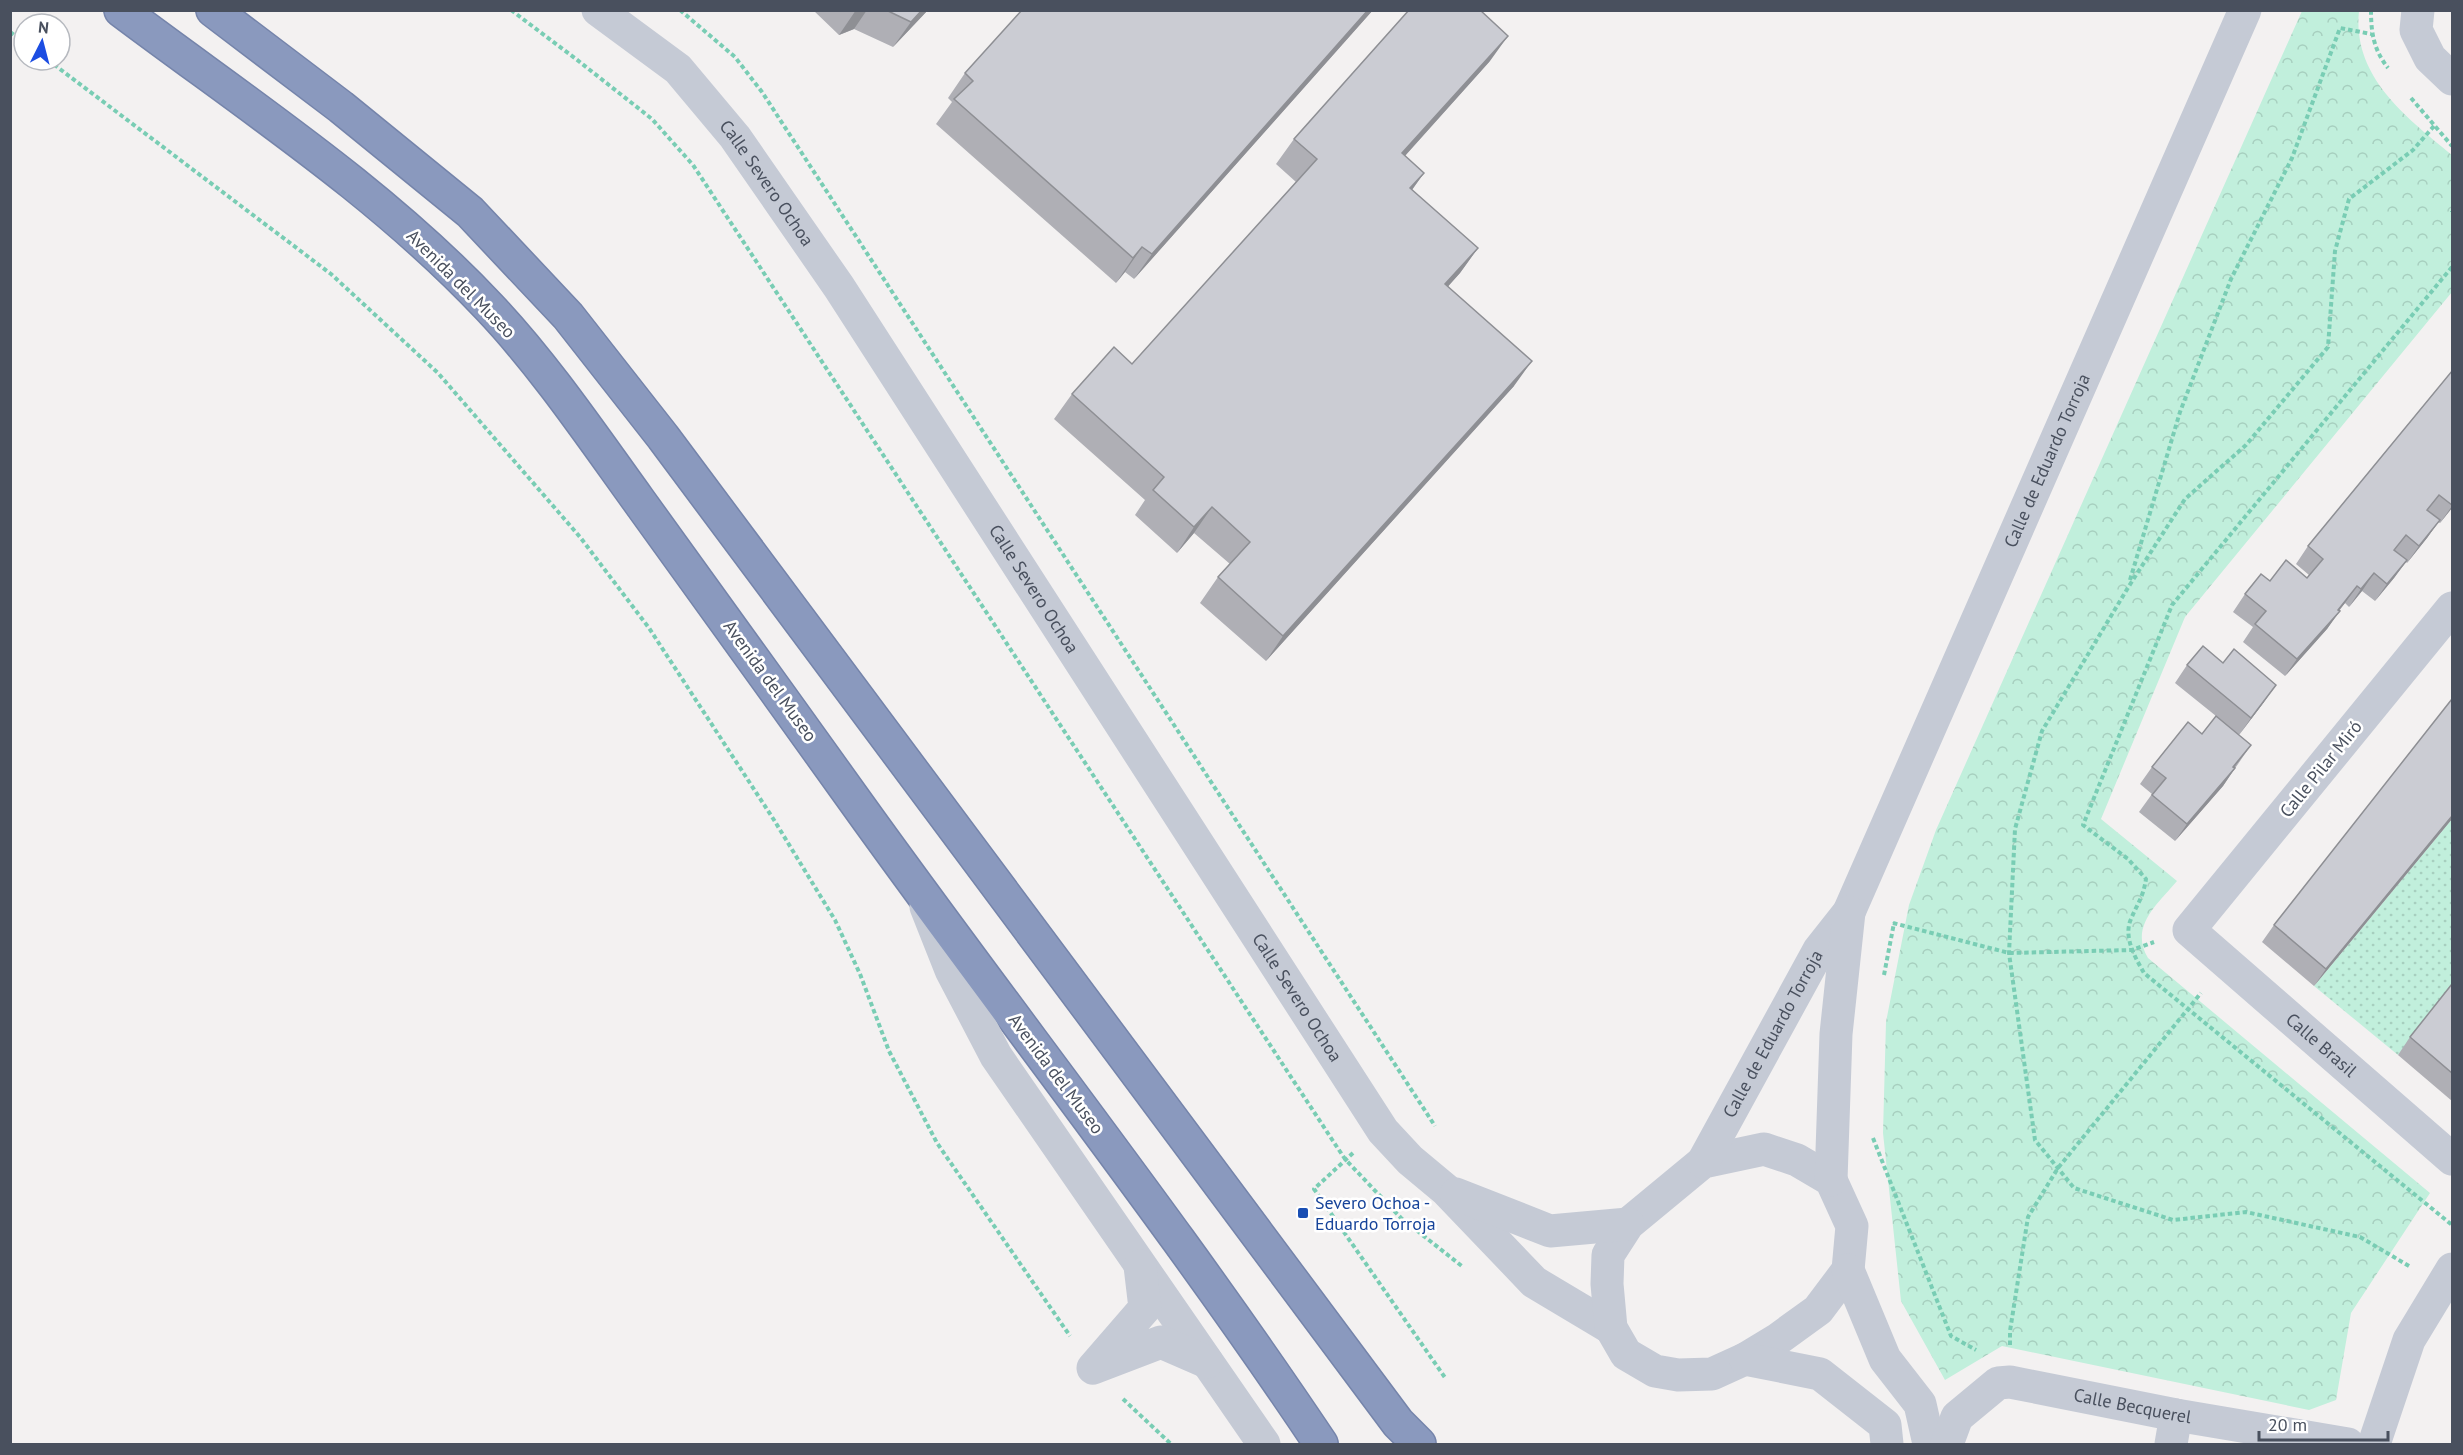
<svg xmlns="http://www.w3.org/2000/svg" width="2463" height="1455" font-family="'PT Sans',sans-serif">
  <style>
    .grass { fill: url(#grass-dots) }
    .forest { fill: url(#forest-crowns) }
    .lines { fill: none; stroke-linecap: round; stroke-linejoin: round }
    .highway-casing { stroke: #7584aa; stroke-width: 36 }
    .path { stroke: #79cdb4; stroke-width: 4; stroke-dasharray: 4.5 3; stroke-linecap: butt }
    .minor { stroke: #c5cad5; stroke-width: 33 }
    .highway { stroke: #8a99be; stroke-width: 33 }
    .wall { fill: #afafb5 }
    .shaded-wall { fill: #8e8f94 }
    .building { fill: #cbccd3; stroke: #8e8f94; stroke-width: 1.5 }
    .transit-dot { fill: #1a4fb4; stroke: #fff; stroke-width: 2 }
    .labels { text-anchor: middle; stroke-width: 5; stroke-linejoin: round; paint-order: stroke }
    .street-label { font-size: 18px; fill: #49505e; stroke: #fff }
    .transit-label { font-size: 18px; fill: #164399; stroke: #fff; text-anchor: start }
  </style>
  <defs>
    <pattern id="grass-dots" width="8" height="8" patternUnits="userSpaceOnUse" patternTransform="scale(1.5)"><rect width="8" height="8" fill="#c1efdc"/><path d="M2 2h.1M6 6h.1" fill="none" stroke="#a7cfbf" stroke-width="1.8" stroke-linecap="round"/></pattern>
    <pattern id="forest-crowns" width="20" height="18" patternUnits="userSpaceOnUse" patternTransform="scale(1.5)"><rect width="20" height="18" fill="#c1efdc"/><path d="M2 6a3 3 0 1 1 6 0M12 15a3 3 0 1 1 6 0" fill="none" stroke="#a7cfbf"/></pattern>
  </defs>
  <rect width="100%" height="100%" fill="#f3f1f1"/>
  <path class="grass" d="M 2452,819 L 2452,986 L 2398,1055 L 2314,986 Z"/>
  <path class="forest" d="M 2302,11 L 2359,11 C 2352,77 2407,118 2452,155 L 2452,292 L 2185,617 L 2101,819 L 2177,881 C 2158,904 2129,926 2148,958 L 2430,1193 L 2351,1313 L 2336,1400 L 2309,1410 L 2002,1346 L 1945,1380 L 1901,1301 L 1883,1133 L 1886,1022 L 1909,905 L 1936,830 Z"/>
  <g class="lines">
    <g class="highway-casing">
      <path id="highway" d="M 121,10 C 246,104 381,192 489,307 C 544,365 592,436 639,501 C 712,601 783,701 855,801 C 1009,1016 1174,1224 1321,1444
        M 213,10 L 341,107 L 470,212 L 568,316 L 663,437 L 1398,1423 L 1419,1444"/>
    </g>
    <path class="path" d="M 511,10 L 576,59 L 652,119 L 693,165 L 1333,1141 L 1345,1159 L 1401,1218 L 1463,1267
      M 680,10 L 735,57 L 762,92 L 1435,1126
      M 2371,10 C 2371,34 2374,50 2388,68
      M 10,32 L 24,42
      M 48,60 L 331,274 L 438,373 L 580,537 L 649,628 L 774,820 L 835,920 L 860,974 L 889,1051 L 937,1143 L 1070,1336
      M 2411,98 L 2452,146
      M 2452,211 L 2452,212
      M 2452,267 L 2172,605 L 2083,825 L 2128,859 L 2146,879 C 2143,898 2138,902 2131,919 C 2123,937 2135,957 2144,973 L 2452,1225
      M 2130,580 L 2180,412 L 2231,279 L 2292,158 L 2340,28 L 2371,34
      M 1893,923 L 2009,953 L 2132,950 L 2154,942
      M 1884,975 L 1894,923
      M 1873,1138 L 1951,1336 L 1976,1350
      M 1353,1153 L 1314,1189 L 1446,1379
      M 2409,1266 L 2360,1237 L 2246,1212 L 2173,1220 L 2074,1188 L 2035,1140 L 2009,953 L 2015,829 L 2042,731 L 2129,586 L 2185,499 L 2246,445 L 2328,347 L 2335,251 L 2349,199 L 2413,150 L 2434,126
      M 2010,1345 L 2010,1331 L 2028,1217 L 2058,1168 L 2201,993
      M 1123,1399 L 1171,1444"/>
    <g class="minor">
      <path id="s1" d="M 598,10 L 678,69 L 735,137 L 839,287 L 1383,1131 L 1410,1160 L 1446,1190 L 1534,1282 L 1611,1328"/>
      <path d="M 2418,10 L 2416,30 L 2430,58 L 2452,79"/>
      <path id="s2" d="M 2452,608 L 2189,930 L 2452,1159"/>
      <path d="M 926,907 L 951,970 L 996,1056 L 1264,1444"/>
      <path d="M 1764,1149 L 1797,1160 L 1831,1180 L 1852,1226 L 1848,1270 L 1818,1310 L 1778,1339 L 1745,1359 L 1712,1374 L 1678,1375 L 1655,1371 L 1626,1354 L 1611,1328 L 1607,1284 L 1608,1255 L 1628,1224 L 1703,1162 Z"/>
      <path id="s3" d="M 1703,1162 L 1819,950 L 1849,912 L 2245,10"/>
      <path d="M 1831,1180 L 1836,1034 L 1849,912"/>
      <path d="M 1456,1194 L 1550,1231 L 1628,1224"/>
      <path d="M 1140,1266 L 1145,1308 L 1093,1368 L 1161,1342 L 1207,1362"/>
      <path d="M 1848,1270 L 1885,1359 L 1920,1404 L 1929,1444"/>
      <path d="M 1745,1359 L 1820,1374 L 1885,1425 L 1887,1444"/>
      <path id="s4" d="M 1947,1444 L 1957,1417 L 1998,1383 L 2010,1382 L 2176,1415 L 2348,1444"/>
      <path d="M 2171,1444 L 2176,1415"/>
      <path d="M 2374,1444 L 2409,1340 L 2452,1269"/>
    </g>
    <use href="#highway" class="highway"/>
  </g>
  <path class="wall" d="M 813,10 L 928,10 L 893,47 L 854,29 L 839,35 Z
    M 1022,10 L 1373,10 L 1134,279 L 1125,272 L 1116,283 L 936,124 L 952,102 L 948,98 L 965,73 Z
    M 1490,61 L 1405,156 L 1424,173 L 1412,190 L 1478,248 L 1460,273 L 1448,286 L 1514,386 L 1266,661 L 1200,603 L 1218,577 L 1230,564 L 1194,533 L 1177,553 L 1135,515 L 1145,500 L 1054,419 L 1072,394 L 1132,364 L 1296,182 L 1276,164 L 1294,139 Z
    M 2452,371 L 2452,508 L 2440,523 L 2438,522 L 2427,538 L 2407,563 L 2406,562 L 2394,578 L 2375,601 L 2362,591 L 2349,607 L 2345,603 L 2339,611 L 2327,629 L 2285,676 L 2243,642 L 2253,627 L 2233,612 L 2245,594 L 2270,581 L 2307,578 L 2309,575 L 2296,564 L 2308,546 Z
    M 2187,665 L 2264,702 L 2239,735 L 2251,745 L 2223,786 L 2175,841 L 2139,812 L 2152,794 L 2140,784 L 2152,767 L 2202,734 L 2216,716 L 2175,683 Z
    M 2452,699 L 2452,819 L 2314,986 L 2262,942 L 2274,925 Z
    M 2452,984 L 2452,1101 L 2398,1055 L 2410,1037 Z"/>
  <path class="shaded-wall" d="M 856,10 L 867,10 L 854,29 L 839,35 Z
    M 922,10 L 928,10 L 893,47 L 911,22 Z
    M 1368,10 L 1373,10 L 1134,279 L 1152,254 Z
    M 1508,36 L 1490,61 L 1385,178 L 1402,153 Z
    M 1424,173 L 1406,198 L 1410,188 Z
    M 1142,247 L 1125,272 L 1116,283 L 1133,258 Z
    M 1478,248 L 1460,273 L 1428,309 L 1445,284 Z
    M 1532,361 L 1514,386 L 1266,661 L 1283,636 Z
    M 2452,505 L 2452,508 L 2440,523 L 2452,506 Z
    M 1212,507 L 1194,533 L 1177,553 L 1194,527 Z
    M 2440,520 L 2427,538 L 2407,563 L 2419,546 Z
    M 2407,560 L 2394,578 L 2375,601 L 2387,584 Z
    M 2374,573 L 2362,591 L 2349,607 L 2361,589 Z
    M 2357,586 L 2345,603 L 2325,627 L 2338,610 Z
    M 2340,611 L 2327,629 L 2285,676 L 2297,659 Z
    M 2276,685 L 2264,702 L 2239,735 L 2251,718 Z
    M 2251,745 L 2226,778 L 2235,768 L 2223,786 L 2175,841 L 2187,824 Z
    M 2452,816 L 2452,819 L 2314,986 L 2326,969 Z"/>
  <path class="building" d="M 886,10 L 922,10 L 911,22 Z
    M 1022,10 L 1368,10 L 1152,254 L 1142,247 L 1133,258 L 954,99 L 973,81 L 965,73 Z
    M 1409,10 L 1480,10 L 1508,36 L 1402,153 L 1424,173 L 1410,188 L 1478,248 L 1445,284 L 1532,361 L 1283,636 L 1218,577 L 1250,542 L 1212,507 L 1194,527 L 1153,490 L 1164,477 L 1072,394 L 1114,347 L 1132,364 L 1317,159 L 1294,139 Z
    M 2452,371 L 2452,505 L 2439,495 L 2427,510 L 2440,520 L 2419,546 L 2406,535 L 2394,550 L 2407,560 L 2387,584 L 2374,573 L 2361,589 L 2357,586 L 2338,610 L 2340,611 L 2297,659 L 2255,624 L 2266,611 L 2245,594 L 2261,574 L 2270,581 L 2286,560 L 2307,578 L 2323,559 L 2308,546 Z
    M 2203,646 L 2223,663 L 2234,649 L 2276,685 L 2251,718 L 2187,665 Z
    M 2452,699 L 2452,816 L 2326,969 L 2274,925 Z
    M 2216,716 L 2251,745 L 2233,767 L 2235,768 L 2187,824 L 2152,795 L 2166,778 L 2152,767 L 2188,722 L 2202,734 Z
    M 2452,984 L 2452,1073 L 2410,1037 Z"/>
  <rect class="transit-dot" x="1297" y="1207" width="12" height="12" rx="3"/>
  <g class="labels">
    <g class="street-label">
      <text dy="6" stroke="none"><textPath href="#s1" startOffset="244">Calle Severo Ochoa</textPath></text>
      <text transform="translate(461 284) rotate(45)" y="6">Avenida del Museo</text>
      <text dy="6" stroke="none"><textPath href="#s3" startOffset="783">Calle de Eduardo Torroja</textPath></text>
      <text dy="6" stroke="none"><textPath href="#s1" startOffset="730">Calle Severo Ochoa</textPath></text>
      <text transform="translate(770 681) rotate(54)" y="6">Avenida del Museo</text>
      <text transform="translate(2321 769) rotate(-51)" y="6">Calle Pilar Miró</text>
      <text dy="6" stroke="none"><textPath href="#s1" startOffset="1216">Calle Severo Ochoa</textPath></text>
      <text dy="6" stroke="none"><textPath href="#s3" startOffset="146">Calle de Eduardo Torroja</textPath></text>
      <text dy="6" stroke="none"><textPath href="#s2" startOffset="591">Calle Brasil</textPath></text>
      <text transform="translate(1056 1074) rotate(53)" y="6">Avenida del Museo</text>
      <text dy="6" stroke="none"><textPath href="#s4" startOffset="219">Calle Becquerel</textPath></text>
    </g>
    <g class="transit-label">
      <text x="1315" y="1209">Severo Ochoa -<tspan x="1315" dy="21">Eduardo Torroja</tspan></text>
    </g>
  </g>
  <rect width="2463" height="1455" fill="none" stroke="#49505e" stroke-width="24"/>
  <g transform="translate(42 42) rotate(6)"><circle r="28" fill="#ffffff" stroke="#b6b9bf" stroke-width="1.5"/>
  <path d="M0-4.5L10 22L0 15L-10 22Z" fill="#1c4de2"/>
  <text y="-9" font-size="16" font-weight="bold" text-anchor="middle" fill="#49505e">N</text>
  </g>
  <path d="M2259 1431v9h129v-9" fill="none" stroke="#49505e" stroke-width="3"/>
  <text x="2268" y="1431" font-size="18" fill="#49505e" stroke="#ffffff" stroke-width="4.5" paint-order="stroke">20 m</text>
</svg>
